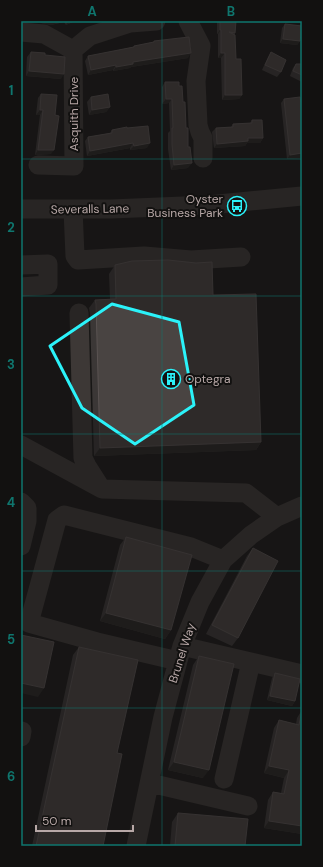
<svg xmlns="http://www.w3.org/2000/svg" width="323" height="867" font-family="'DM Sans',sans-serif">
  <style>
    .lines { fill: none; stroke-linecap: round; stroke-linejoin: round }
    .minor { stroke: #3d3836; stroke-width: 19 }
    .wall { fill: #3b3736 }
    .shaded-wall { fill: #272523 }
    .building { fill: #494442; stroke: #5a5352 }
    .marked { fill: none; stroke: #2bf2f9; stroke-width: 3; stroke-linejoin: round }
    .grid { fill: none; stroke: #0f766e; stroke-width: 1; stroke-opacity: 0.55 }
    .labels { text-anchor: middle; stroke-width: 4; stroke-linejoin: round; paint-order: stroke }
    .street-label { font-size: 12px; fill: #b8a8a7; stroke: #121110 }
    .poi-label { font-size: 12px; fill: #b8a8a7; stroke: #121110; text-anchor: end }
    .neatline { fill: none; stroke: #0f766e; stroke-width: 1.5 }
    .grid-label { font-size: 13px; text-anchor: middle; font-weight: bold; fill: #0f766e }
  </style>
  <rect width="100%" height="100%" fill="#171615"/>
  <g class="lines">
    <path class="minor" d="M 188,21 L 201,46 L 196,81 L 198,125 L 200,132 L 203,138 L 203,158
      M 21,32 L 44,34 L 73,50
      M 38,165 L 74,166 L 73,50 L 90,36 L 130,23 L 156,21
      M 21,209 L 111,209 L 208,205 L 302,196
      M 73,209 L 75,256 L 78,260 L 144,256 L 191,260 L 241,257
      M 21,265 L 48,264 L 48,285 L 21,287
      M 79,313 L 83,458 L 87,466 L 101,488
      M 21,445 L 102,489 L 246,493 L 277,517
      M 21,502 L 27,508 L 27,521 L 21,546
      M 182,646 L 302,674
      M 178,661 L 97,642 L 29,623 L 57,520 L 64,515 L 191,547 L 223,560
      M 21,737 L 22,731
      M 224,779 L 251,662
      M 150,783 L 248,806
      M 136,846 L 163,717 L 182,646 L 200,602 L 223,560 L 251,535 L 277,517 L 302,506"/>
  </g>
  <path class="wall" d="M 40,21 L 75,21 L 66,25 L 64,22 L 51,25 L 41,23 Z
    M 217,21 L 236,21 L 235,33 L 234,35 L 236,59 L 242,95 L 239,99 L 222,100 L 221,58 L 218,58 L 218,34 L 217,34 Z
    M 285,24 L 300,41 L 297,45 L 280,43 L 282,28 Z
    M 154,41 L 188,58 L 131,67 L 130,68 L 113,71 L 113,70 L 88,75 L 85,61 L 88,56 L 133,47 L 134,46 L 153,42 Z
    M 31,52 L 45,55 L 61,79 L 26,76 L 27,57 Z
    M 271,52 L 281,72 L 277,77 L 262,70 L 268,57 Z
    M 296,64 L 302,64 L 302,82 L 290,76 L 293,68 Z
    M 165,82 L 179,86 L 183,102 L 186,128 L 188,168 L 171,170 L 168,149 L 168,133 L 170,131 L 169,103 L 162,104 L 162,87 Z
    M 41,94 L 51,154 L 35,155 L 40,115 L 36,115 L 38,98 Z
    M 91,97 L 110,107 L 106,112 L 89,115 L 87,102 Z
    M 284,99 L 302,113 L 302,158 L 287,159 L 281,103 Z
    M 252,120 L 263,138 L 260,143 L 247,143 L 245,146 L 214,148 L 212,132 L 216,128 L 231,127 L 233,124 L 250,123 Z
    M 127,128 L 147,148 L 130,150 L 130,148 L 87,156 L 85,141 L 88,137 L 110,133 L 112,130 Z
    M 115,265 L 213,295 L 261,442 L 256,450 L 94,456 L 90,313 L 89,308 L 95,300 L 110,299 L 109,274 Z
    M 126,537 L 171,630 L 165,639 L 100,621 L 120,545 Z
    M 253,548 L 238,638 L 232,646 L 206,634 L 247,556 Z
    M 79,647 L 117,753 L 103,846 L 32,846 L 73,655 Z
    M 199,656 L 203,778 L 168,770 L 193,665 Z
    M 275,673 L 295,701 L 292,706 L 267,700 L 272,678 Z
    M 302,710 L 302,834 L 264,828 L 268,800 L 273,792 L 281,793 L 284,778 L 264,773 L 274,728 L 279,720 L 296,724 L 297,718 Z
    M 178,813 L 245,846 L 170,846 L 172,822 Z"/>
  <path class="shaded-wall" d="M 42,21 L 65,21 L 51,25 L 41,23 Z
    M 68,21 L 75,21 L 66,25 Z
    M 220,30 L 221,30 L 218,34 L 217,34 Z
    M 283,39 L 300,41 L 297,45 L 280,43 Z
    M 191,53 L 188,58 L 131,67 L 130,68 L 113,71 L 116,67 L 133,62 Z
    M 221,53 L 225,53 L 221,58 L 218,58 Z
    M 116,65 L 113,70 L 88,75 L 91,70 Z
    M 29,71 L 64,74 L 61,79 L 26,76 Z
    M 225,95 L 242,95 L 239,99 L 222,100 Z
    M 166,99 L 172,99 L 169,103 L 162,104 Z
    M 110,107 L 106,112 L 89,115 L 92,110 Z
    M 40,110 L 43,110 L 40,115 L 36,115 Z
    M 248,138 L 263,138 L 260,143 L 247,143 L 245,146 L 214,148 L 217,144 Z
    M 133,143 L 130,148 L 87,156 L 90,151 Z
    M 150,143 L 147,148 L 130,150 L 134,146 Z
    M 38,150 L 54,150 L 51,154 L 35,155 Z
    M 302,153 L 302,158 L 287,159 L 290,155 Z
    M 192,163 L 188,168 L 171,170 L 174,165 Z
    M 261,442 L 256,450 L 94,456 L 100,448 Z
    M 106,613 L 171,630 L 165,639 L 100,621 Z
    M 21,683 L 44,688 L 38,697 L 21,693 Z
    M 270,696 L 295,701 L 292,706 L 267,700 Z
    M 174,762 L 209,770 L 203,778 L 168,770 Z
    M 269,766 L 289,770 L 284,778 L 264,773 Z
    M 269,821 L 302,826 L 302,834 L 264,828 Z"/>
  <path class="building" d="M 220,21 L 236,21 L 235,33 L 229,32 L 235,35 L 236,59 L 241,59 L 242,95 L 225,95 L 225,53 L 221,53 L 221,30 L 220,30 Z
    M 285,24 L 302,26 L 300,41 L 283,39 Z
    M 189,37 L 191,53 L 133,62 L 133,64 L 116,67 L 116,65 L 91,70 L 88,56 L 134,47 L 134,46 L 154,42 L 154,41 Z
    M 31,52 L 45,53 L 45,55 L 65,57 L 64,74 L 29,71 Z
    M 271,52 L 286,60 L 281,72 L 265,65 Z
    M 296,64 L 302,64 L 302,75 L 293,71 Z
    M 165,82 L 179,82 L 179,86 L 182,86 L 183,102 L 185,102 L 186,128 L 188,128 L 188,147 L 190,147 L 192,163 L 174,165 L 172,144 L 172,128 L 173,128 L 172,99 L 166,99 Z
    M 41,94 L 57,95 L 55,115 L 59,116 L 54,150 L 38,150 L 43,110 L 40,110 Z
    M 108,94 L 110,107 L 92,110 L 91,97 Z
    M 300,97 L 302,113 L 302,153 L 290,155 L 284,99 Z
    M 252,120 L 262,120 L 263,138 L 248,138 L 248,141 L 217,144 L 216,128 L 233,127 L 233,124 L 252,123 Z
    M 148,126 L 150,143 L 134,146 L 133,143 L 90,151 L 88,137 L 112,133 L 112,130 L 127,127 L 127,128 Z
    M 168,260 L 196,263 L 212,262 L 213,295 L 256,294 L 261,442 L 100,448 L 96,304 L 95,300 L 116,299 L 115,265 L 132,261 Z
    M 126,537 L 192,555 L 171,630 L 106,613 Z
    M 253,548 L 278,561 L 238,638 L 212,625 Z
    M 21,635 L 54,642 L 44,688 L 21,683 Z
    M 79,647 L 138,660 L 117,753 L 122,754 L 103,846 L 36,846 Z
    M 199,656 L 234,664 L 209,770 L 174,762 Z
    M 275,673 L 300,679 L 295,701 L 270,696 Z
    M 302,710 L 302,826 L 269,821 L 273,792 L 284,794 L 289,770 L 269,766 L 279,720 L 299,725 Z
    M 178,813 L 248,819 L 245,846 L 175,846 Z"/>
  <path d="M0 0H323V867H0ZM 112,304 L 179,322 L 194,405 L 135,444 L 82,408 L 50,346 Z" fill="#171615" fill-opacity=".55" fill-rule="evenodd"/>
  <path class="marked" d="M 112,304 L 179,322 L 194,405 L 135,444 L 82,408 L 50,346 Z"/>
  <path class="grid" d="M 162,21 L 162,846M 21,159 L 302,159M 21,296 L 302,296M 21,434 L 302,434M 21,571 L 302,571M 21,708 L 302,708"/>
  <defs>
    <g id="bus-ring" transform="scale(1)"><circle r="9.5" fill="#121110" stroke="#2bf2f9" stroke-width="1.5"/><path d="M-5-6H5V4H4V6H2V4H-2V6H-4V4H-5ZM-3.5-4V0h7V-4ZM-3.5 1.2v1.5H-2V1.2ZM2 1.2v1.5H3.5V1.2Z" fill="#2bf2f9"/></g>
    <g id="building-ring" transform="scale(1)"><circle r="9.5" fill="#121110" stroke="#2bf2f9" stroke-width="1.5"/><path d="M-4-6H4V6H1V3H-1V6H-4ZM-2.5-4.3h1.7v1.8h-1.7ZM.8-4.3h1.7v1.8H.8ZM-2.5-1h1.7V.8h-1.7ZM.8-1h1.7V.8H.8Z" fill="#2bf2f9"/></g>
  </defs>
  <g fill-rule="evenodd">
    <use href="#bus-ring" x="237" y="206"/>
    <use href="#building-ring" x="171" y="379"/>
  </g>
  <g class="labels">
    <g class="street-label">
      <text transform="translate(74 114) rotate(-90)" y="4">Asquith Drive</text>
      <text transform="translate(90 209) rotate(-1)" y="4">Severalls Lane</text>
      <text transform="translate(182 653) rotate(-72)" y="4">Brunel Way</text>
    </g>
    <g class="poi-label">
      <text x="223" y="203">Oyster<tspan x="223" dy="14">Business Park</tspan></text>
      <text x="185" y="383" text-anchor="start">Optegra</text>
    </g>
  </g>
  <rect width="323" height="867" fill="none" stroke="#121110" stroke-width="44"/>
  <path d="M36 825v6h97v-6" fill="none" stroke="#b8a8a7" stroke-width="2"/>
  <text x="42" y="825" font-size="12" fill="#b8a8a7" stroke="#121110" stroke-width="3" paint-order="stroke">50 m</text>
  <rect x="22" y="22" width="279" height="823" class="neatline"/>
  <g class="grid-label">
    <text x="92" y="16">A</text>
    <text x="231" y="16">B</text>
    <text x="11" y="95">1</text>
    <text x="11" y="232">2</text>
    <text x="11" y="369">3</text>
    <text x="11" y="507">4</text>
    <text x="11" y="644">5</text>
    <text x="11" y="781">6</text>
  </g>
</svg>
